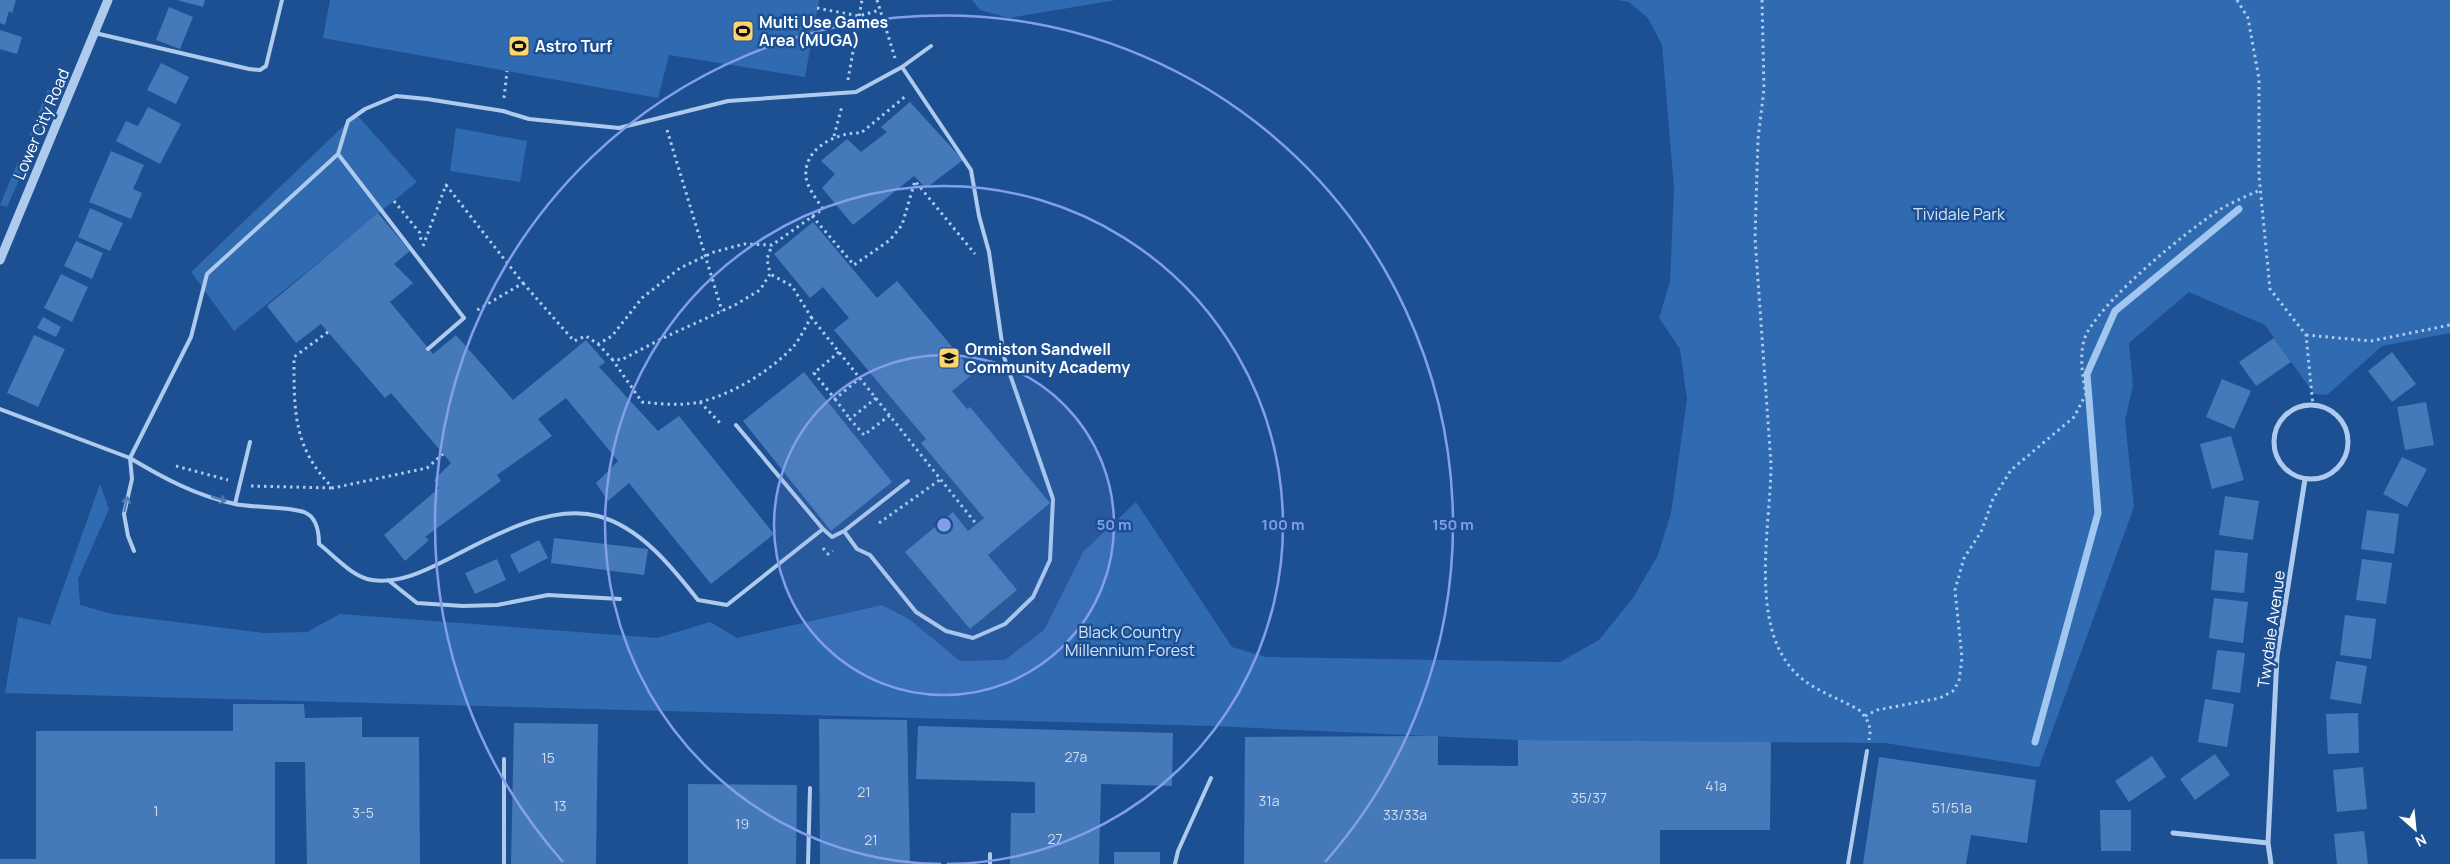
<svg xmlns="http://www.w3.org/2000/svg" width="2450" height="864" font-family="Manrope,sans-serif">
  <style>
    .green { fill: #306ab1 }
    .lines { fill: none; stroke-linecap: round; stroke-linejoin: round }
    .stream { stroke: #a1c6f0; stroke-width: 7 }
    .building { fill: #4579b9 }
    .path { stroke: #aecbee; stroke-width: 3; stroke-dasharray: 2.5 4; stroke-linecap: butt }
    .service { stroke: #aecbee; stroke-width: 4 }
    .minor { stroke: #aecbee; stroke-width: 5 }
    .tertiary { stroke: #aecbee; stroke-width: 9 }
    .oneway { stroke: #507bb3 }
    .ring { fill: none; stroke: #839eea; stroke-width: 2.5 }
    .labels { text-anchor: middle; stroke-width: 5; stroke-linejoin: round; paint-order: stroke }
    .number-label { font-size: 14px; fill: #d0deee }
    .poi-label { font-size: 16px; font-weight: bold; fill: #fff; stroke: #1d5093; text-anchor: start }
    .street-label { font-size: 16px; fill: #fff; stroke: #1d5093 }
    .park-label { font-size: 16px; fill: #d4e5fa; stroke: #1d5093 }
    .centre { fill: #839eea; stroke: #1d5093; stroke-width: 2.5 }
    .ring-label { font-size: 15px; text-anchor: middle; font-weight: bold; fill: #839eea; stroke: #1d5093; stroke-width: 5; stroke-linejoin: round; paint-order: stroke }
  </style>
  <rect width="100%" height="100%" fill="#1d5093"/>
  <path class="green" d="M 330,0 L 819,0 L 805,77 L 669,55 L 658,98 L 323,38 Z
    M 972,0 L 1116,0 L 1009,18 L 980,10 Z
    M 1618,0 L 2450,0 L 2450,333 L 2382,346 L 2327,395 L 2314,394 L 2265,325 L 2189,292 L 2129,343 L 2133,386 L 2125,420 L 2134,507 L 2039,767 L 1885,743 L 1518,740 L 1211,726 L 5,693 L 18,617 L 50,625 L 100,484 L 109,509 L 78,579 L 80,605 L 112,614 L 263,633 L 307,632 L 340,614 L 657,638 L 710,622 L 737,638 L 882,605 L 909,619 L 960,661 L 1005,660 L 1044,630 L 1083,552 L 1136,502 L 1232,647 L 1266,657 L 1560,662 L 1599,640 L 1633,598 L 1658,555 L 1671,513 L 1687,399 L 1680,349 L 1659,318 L 1670,282 L 1674,187 L 1662,45 L 1648,18 L 1629,2 Z
    M 48,89 L 55,94 L 37,136 L 29,136 Z
    M 356,114 L 417,182 L 234,331 L 191,272 Z
    M 456,128 L 527,141 L 520,182 L 450,171 Z
    M 18,162 L 25,166 L 7,207 L 0,205 Z"/>
  <g class="lines">
    <path class="stream" d="M 2035,742 L 2098,513 L 2087,374 L 2115,311 L 2239,209"/>
  </g>
  <path class="building" d="M 0,0 L 16,0 L 12,13 L 9,11 L 5,25 L 0,23 Z
    M 177,0 L 205,0 L 203,7 Z
    M 169,7 L 193,17 L 180,49 L 156,40 Z
    M 0,30 L 22,37 L 17,54 L 0,49 Z
    M 161,63 L 189,77 L 176,104 L 147,90 Z
    M 910,102 L 963,160 L 926,188 L 914,176 L 853,225 L 822,188 L 835,174 L 821,161 L 847,139 L 861,152 L 887,132 L 881,127 Z
    M 148,107 L 181,124 L 160,164 L 116,141 L 126,121 L 138,126 Z
    M 111,151 L 144,165 L 133,189 L 142,193 L 131,219 L 89,202 Z
    M 90,208 L 123,223 L 110,251 L 78,237 Z
    M 378,213 L 410,251 L 394,264 L 413,283 L 390,302 L 433,354 L 456,335 L 513,400 L 586,340 L 605,362 L 599,367 L 658,431 L 679,416 L 774,534 L 711,584 L 629,483 L 608,501 L 596,483 L 618,461 L 566,398 L 538,419 L 552,436 L 497,475 L 501,481 L 425,537 L 429,540 L 405,561 L 384,535 L 439,488 L 434,480 L 451,463 L 391,393 L 385,398 L 321,324 L 296,343 L 267,306 Z
    M 813,222 L 877,298 L 897,281 L 974,373 L 952,391 L 967,409 L 970,407 L 1050,503 L 988,555 L 1017,590 L 970,629 L 905,552 L 953,512 L 968,531 L 984,518 L 921,443 L 926,439 L 834,330 L 849,318 L 823,287 L 810,298 L 774,254 Z
    M 76,241 L 103,253 L 92,279 L 64,266 Z
    M 61,274 L 88,287 L 72,322 L 44,308 Z
    M 43,317 L 61,327 L 56,337 L 37,328 Z
    M 34,335 L 65,349 L 38,407 L 7,393 Z
    M 2274,338 L 2291,362 L 2256,386 L 2239,362 Z
    M 2392,352 L 2416,384 L 2392,402 L 2368,371 Z
    M 804,372 L 892,482 L 831,531 L 743,421 Z
    M 2222,379 L 2251,391 L 2234,429 L 2206,417 Z
    M 2426,402 L 2434,445 L 2405,450 L 2397,407 Z
    M 2231,436 L 2244,480 L 2212,489 L 2200,444 Z
    M 2402,457 L 2427,469 L 2407,507 L 2383,494 Z
    M 2225,496 L 2259,501 L 2253,540 L 2219,535 Z
    M 2367,510 L 2399,514 L 2394,554 L 2361,549 Z
    M 554,538 L 648,549 L 644,575 L 551,563 Z
    M 539,540 L 548,558 L 519,573 L 510,555 Z
    M 2215,550 L 2248,553 L 2244,593 L 2211,590 Z
    M 497,559 L 506,580 L 475,594 L 465,573 Z
    M 2362,559 L 2392,563 L 2386,604 L 2356,600 Z
    M 2214,598 L 2248,602 L 2243,643 L 2209,638 Z
    M 2345,615 L 2376,619 L 2371,659 L 2340,655 Z
    M 2217,650 L 2245,653 L 2240,693 L 2212,689 Z
    M 2336,661 L 2367,666 L 2361,704 L 2330,699 Z
    M 2205,699 L 2234,704 L 2227,747 L 2198,742 Z
    M 233,704 L 304,704 L 305,718 L 362,717 L 362,737 L 419,737 L 420,864 L 307,864 L 305,762 L 275,762 L 275,864 L 0,864 L 0,859 L 36,859 L 36,731 L 233,731 Z
    M 2358,713 L 2359,753 L 2328,754 L 2326,714 Z
    M 819,719 L 907,720 L 910,864 L 820,864 Z
    M 514,723 L 598,724 L 596,864 L 511,864 Z
    M 918,726 L 1173,733 L 1172,786 L 1101,784 L 1099,864 L 1010,864 L 1011,813 L 1035,813 L 1035,782 L 916,779 Z
    M 1438,736 L 1438,765 L 1518,766 L 1518,740 L 1771,742 L 1770,830 L 1660,830 L 1660,864 L 1244,864 L 1245,737 Z
    M 2215,754 L 2230,775 L 2195,800 L 2180,779 Z
    M 2152,756 L 2166,777 L 2129,802 L 2115,781 Z
    M 1879,757 L 2036,780 L 2027,843 L 1971,835 L 1966,864 L 1863,864 Z
    M 2363,767 L 2367,809 L 2337,812 L 2333,770 Z
    M 688,784 L 797,785 L 796,864 L 688,864 Z
    M 2100,810 L 2131,810 L 2131,851 L 2101,851 Z
    M 2364,831 L 2368,864 L 2337,864 L 2334,834 Z
    M 1114,852 L 1160,852 L 1160,864 L 1114,864 Z"/>
  <g class="lines">
    <path class="path" d="M 877,0 L 895,58
      M 1762,0 L 1764,89 L 1758,139 L 1755,238 L 1771,464 C 1771,529 1745,637 1805,681 C 1821,693 1842,700 1859,710 C 1868,719 1872,727 1869,740
      M 2237,0 L 2248,18 L 2259,79 L 2259,176 L 2270,289 L 2306,335 L 2313,406
      M 817,8 L 859,16 L 880,10
      M 848,80 L 862,0
      M 504,98 L 507,71
      M 667,130 L 722,311
      M 834,136 L 842,106
      M 394,201 L 420,233 L 421,241
      M 812,216 L 854,265 L 890,240 L 902,225 L 915,181 L 975,254
      M 423,246 L 446,185 L 523,283 L 474,312
      M 523,283 L 574,341 L 586,336 L 598,344 L 612,336 L 642,298 L 680,268 L 714,252 L 744,244 L 772,245 L 823,209 C 817,200 807,187 806,177 C 803,148 837,132 861,133 L 907,95
      M 811,317 L 977,525
      M 328,332 L 294,357 C 294,411 293,448 333,488 L 427,468 L 443,454
      M 2306,335 L 2371,341 L 2450,325
      M 598,344 L 612,359 L 621,360 L 663,338 L 735,305 L 760,290 L 770,274 L 767,259 L 772,245
      M 839,352 L 814,373 L 835,399 L 860,378
      M 612,359 L 642,402 C 661,404 681,406 700,402 C 733,394 770,371 793,347 C 800,339 806,326 811,317 L 792,286 L 770,274
      M 876,398 L 850,419 L 864,435 L 890,415
      M 835,399 L 850,419
      M 700,402 L 722,425
      M 176,466 L 228,480
      M 251,486 L 332,488
      M 879,523 L 941,479
      M 823,548 L 828,554 L 833,551
      M 1865,716 L 1877,710 L 1940,698 L 1953,691 L 1959,681 L 1962,658 L 1955,590 L 1964,558 L 1981,532 L 1993,499 L 2011,470 L 2074,417 L 2086,394 C 2082,376 2078,347 2088,331 C 2110,294 2183,234 2219,210 C 2232,202 2247,196 2260,190"/>
    <path class="service" d="M 95,33 L 249,69 L 260,70 L 266,66 L 282,0
      M 338,154 L 464,318 L 428,349
      M 0,409 L 130,458 L 191,337 L 207,274 L 338,154 L 348,121 L 365,109 L 396,96 L 427,99 L 503,111 L 529,119 L 619,128 L 728,101 L 856,92 L 902,67 L 931,46
      M 235,504 L 250,442
      M 823,529 L 832,537 L 844,531 L 908,481
      M 844,531 L 857,549 L 870,555 L 916,612 L 946,631 L 973,638 L 1005,624 L 1033,597 L 1050,560 L 1053,499 L 1004,357 L 989,252 L 979,216 L 971,170 L 902,67
      M 134,551 L 128,536 L 124,514 L 132,479 L 130,458 C 163,478 197,496 235,504 C 255,508 285,506 304,512 C 317,517 319,532 319,544 C 335,556 352,577 372,580 C 402,584 428,569 454,556 C 494,535 551,504 598,516 C 640,527 672,567 698,600 L 727,605 L 823,529 L 736,425
      M 388,580 L 417,603 L 463,606 L 497,605 L 548,595 L 620,599
      M 504,864 L 504,759
      M 808,864 L 810,788
      M 990,864 L 990,854
      M 1175,864 L 1178,851 L 1211,778
      M 1848,864 L 1867,751"/>
    <path class="minor" d="M2274 442a37 37 0 1 1 74 0a37 37 0 1 1-74 0Z
      M 2173,833 L 2268,843
      M 2271,864 L 2268,843 L 2277,656 L 2305,479"/>
    <path class="tertiary" d="M 0,260 L 108,0"/>
  </g>
  <defs><path id="oneway-shaft" d="M-6 0H5M1.5-3L5.5 0L1.5 3" fill="none" stroke-width="1.6" stroke-linecap="round" stroke-linejoin="round" transform="scale(1.25)"/></defs>
  <g class="oneway">
    <use href="#oneway-shaft" transform="translate(219 499) rotate(18)"/>
    <use href="#oneway-shaft" transform="translate(126 504) rotate(-78)"/>
  </g>
  <circle cx="944" cy="525" r="170" fill="#839eea" fill-opacity=".12"/>
  <g class="ring">
    <circle cx="944" cy="525" r="170"/>
    <path d="M941 864A339 339 0 1 1 947 864"/>
    <path d="M563 862A509 509 0 1 1 1325 862"/>
  </g>
  <defs>
    <g id="stadium-square" transform="scale(1.125)"><rect x="-9" y="-9" width="18" height="18" rx="4" fill="#fed46c" stroke="#1d5093"/><path d="M0-5a6.5 5 0 1 0 0 10a6.5 5 0 1 0 0-10ZM-3.5-1.8h7v3.6h-7Z" fill="#111"/></g>
    <g id="school-square" transform="scale(1.125)"><rect x="-9" y="-9" width="18" height="18" rx="4" fill="#fed46c" stroke="#1d5093"/><path d="M0-5L7-2L0 1L-7-2ZM-4 1L0 2.5L4 1V4Q0 6-4 4Z" fill="#111"/></g>
  </defs>
  <g fill-rule="evenodd">
    <use href="#stadium-square" x="743" y="31"/>
    <use href="#stadium-square" x="519" y="46"/>
    <use href="#school-square" x="949" y="358"/>
  </g>
  <g class="labels">
    <g class="number-label">
      <text x="1076" y="762">27a</text>
      <text x="548" y="763">15</text>
      <text x="1716" y="791">41a</text>
      <text x="864" y="797">21</text>
      <text x="1589" y="803">35/37</text>
      <text x="1269" y="806">31a</text>
      <text x="560" y="811">13</text>
      <text x="1952" y="813">51/51a</text>
      <text x="156" y="816">1</text>
      <text x="363" y="818">3-5</text>
      <text x="1405" y="820">33/33a</text>
      <text x="742" y="829">19</text>
      <text x="1055" y="844">27</text>
      <text x="871" y="845">21</text>
    </g>
    <g class="poi-label">
      <text x="759" y="28">Multi Use Games<tspan x="759" dy="18">Area (MUGA)</tspan></text>
      <text x="535" y="52">Astro Turf</text>
      <text x="965" y="355">Ormiston Sandwell<tspan x="965" dy="18">Community Academy</tspan></text>
    </g>
    <g class="street-label">
      <text transform="translate(41 124) rotate(-67)" y="6">Lower City Road</text>
      <text transform="translate(2271 629) rotate(-82)" y="6">Twydale Avenue</text>
    </g>
    <g class="park-label">
      <text x="1959" y="220">Tividale Park</text>
      <text x="1130" y="638">Black Country<tspan x="1130" dy="18">Millennium Forest</tspan></text>
    </g>
  </g>
  <circle cx="944" cy="525" r="8" class="centre"/>
  <g class="ring-label">
    <text x="1114" y="530">50 m</text>
    <text x="1283" y="530">100 m</text>
    <text x="1453" y="530">150 m</text>
  </g>
  <g transform="translate(2415 829) rotate(153)" stroke="#1d5093" stroke-width="4" paint-order="stroke">
  <path d="M0-4L9 19L0 12L-9 19Z" fill="#ffffff"/>
  <text y="-8" font-size="14" font-weight="bold" text-anchor="middle" fill="#ffffff">N</text>
  </g>
</svg>
